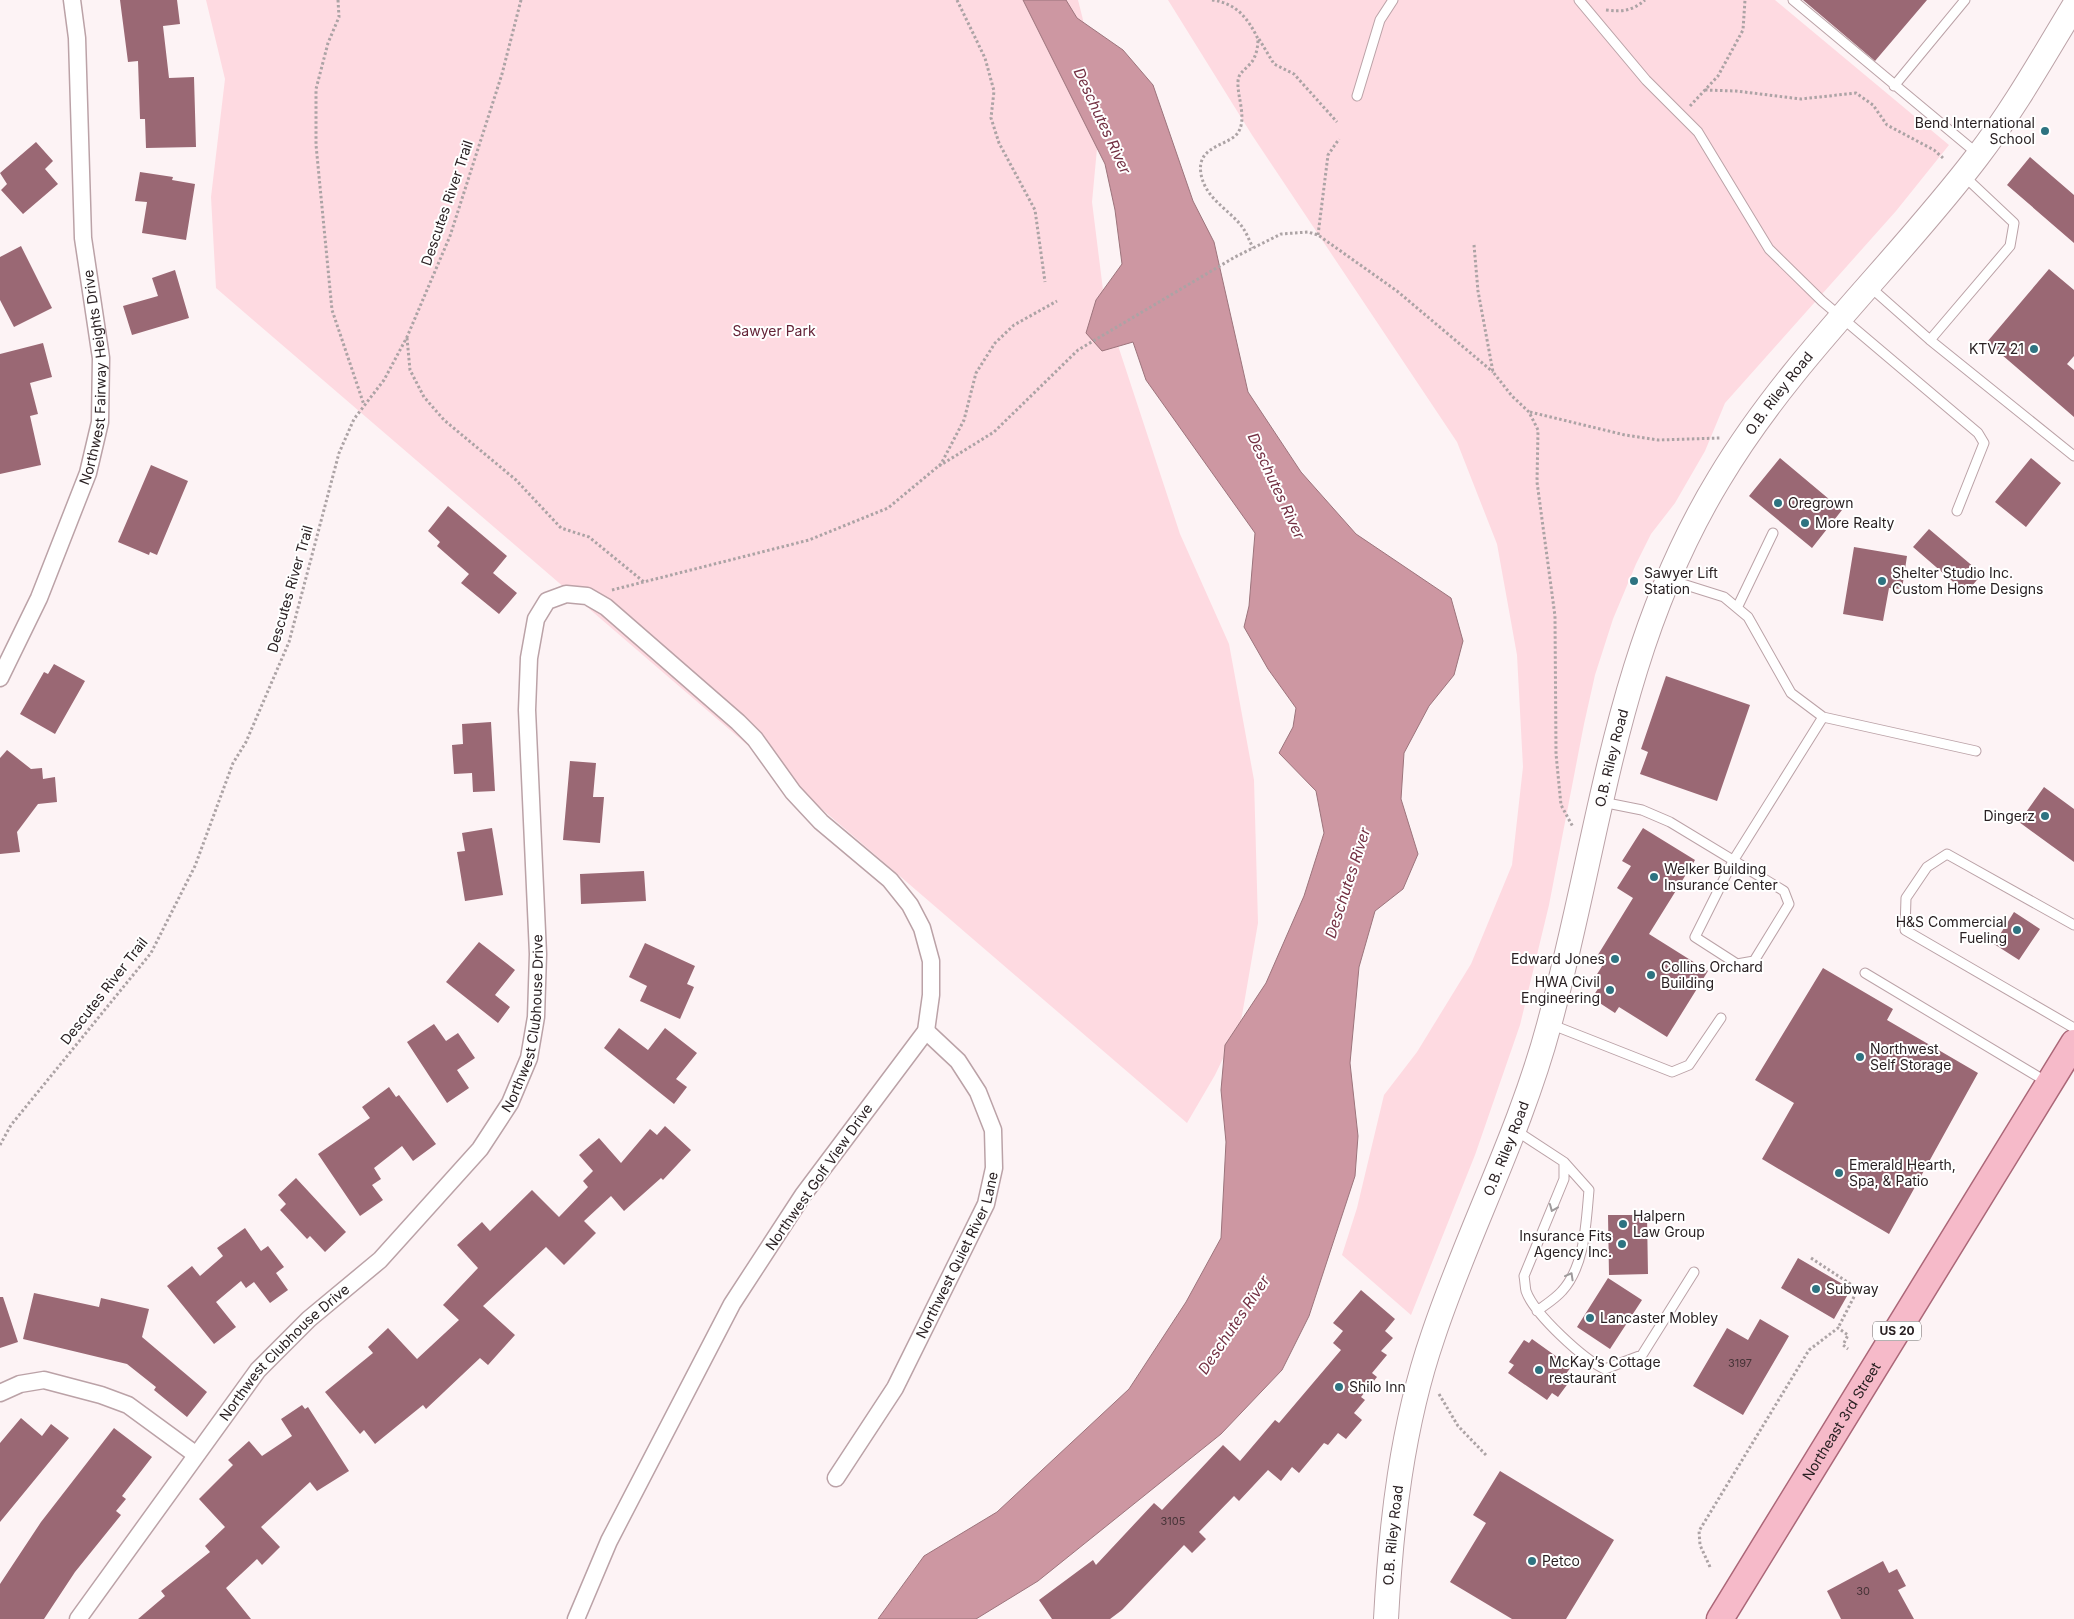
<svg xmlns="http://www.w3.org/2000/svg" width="2074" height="1619" font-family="Inter,sans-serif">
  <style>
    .green { fill: #fedae1 }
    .water { fill: #cd97a2; stroke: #9c747c }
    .building { fill: #9a6874 }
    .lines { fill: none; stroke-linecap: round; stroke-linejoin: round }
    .lane-casing { stroke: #bba2a7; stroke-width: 11 }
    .street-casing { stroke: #bba2a7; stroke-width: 19 }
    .secondary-casing { stroke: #bba2a7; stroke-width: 26 }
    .primary-casing { stroke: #ab6778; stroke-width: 29 }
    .path { stroke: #aca3a5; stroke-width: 3; stroke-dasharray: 2.5 2.5; stroke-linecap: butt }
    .lane { stroke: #fff; stroke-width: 9 }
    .street { stroke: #fff; stroke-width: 16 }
    .secondary { stroke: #fff; stroke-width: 24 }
    .primary { stroke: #f6bac9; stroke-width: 26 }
    .oneway { stroke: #9f9b9c }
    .poi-dot { fill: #2e7381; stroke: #fff; stroke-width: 2 }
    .labels { text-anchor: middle; stroke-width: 4; stroke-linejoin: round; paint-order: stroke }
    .number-label { font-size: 11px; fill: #463337 }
    .shield { fill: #fff; stroke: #6a6465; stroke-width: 1 }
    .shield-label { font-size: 12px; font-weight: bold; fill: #2a2123 }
    .poi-label { font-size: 14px; fill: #2a2123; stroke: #fff; text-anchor: start }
    .street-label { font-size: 14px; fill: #2a2123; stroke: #fff }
    .park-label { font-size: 14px; fill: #632236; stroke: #fff }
    .water-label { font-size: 15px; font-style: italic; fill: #733043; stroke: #fff }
  </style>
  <rect width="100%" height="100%" fill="#fdf3f5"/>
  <path class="green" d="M 206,0 L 1078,0 L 1102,95 L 1092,202 L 1105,306 L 1180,534 L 1229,644 L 1254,780 L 1258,923 L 1241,1021 L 1215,1075 L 1187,1123 L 216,288 L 211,197 L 225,79 Z
    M 1168,0 L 1775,0 L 1949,145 L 1896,211 L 1725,403 L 1705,451 L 1675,503 L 1651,534 L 1636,564 L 1613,619 L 1595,675 L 1584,724 L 1549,905 L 1520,1025 L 1475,1155 L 1411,1315 L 1342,1255 L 1357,1208 L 1384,1095 L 1417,1052 L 1471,964 L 1512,865 L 1523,767 L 1517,655 L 1497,544 L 1457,442 L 1252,135 Z"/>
  <path class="water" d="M 1023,0 L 1066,0 L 1077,18 L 1123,50 L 1153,85 L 1193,201 L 1214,242 L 1248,392 L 1301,472 L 1356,534 L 1451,598 L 1463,641 L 1454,675 L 1429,706 L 1404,753 L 1401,799 L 1418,854 L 1403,889 L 1375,911 L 1359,967 L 1350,1063 L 1358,1136 L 1355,1176 L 1309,1316 L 1282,1370 L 1221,1434 L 1038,1581 L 976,1619 L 878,1619 L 924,1556 L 997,1512 L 1129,1389 L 1186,1302 L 1221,1238 L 1226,1142 L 1221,1090 L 1225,1045 L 1266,983 L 1304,896 L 1324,833 L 1316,791 L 1279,753 L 1293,727 L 1296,708 L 1268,669 L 1244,627 L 1249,606 L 1255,533 L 1146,380 L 1133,342 L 1102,351 L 1086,333 L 1096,300 L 1122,264 L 1115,210 L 1105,164 Z"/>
  <path class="building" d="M 120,0 L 177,0 L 180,24 L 163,26 L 169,78 L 194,77 L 196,147 L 146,148 L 145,119 L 140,119 L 138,61 L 128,62 Z
    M 1803,0 L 1927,0 L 1875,61 Z
    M 36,142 L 53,161 L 45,169 L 58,184 L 23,214 L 1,190 L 7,184 L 0,173 Z
    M 2030,157 L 2074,195 L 2074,243 L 2007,185 Z
    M 140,172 L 173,177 L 172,180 L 195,184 L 186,240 L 142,233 L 147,202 L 135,201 Z
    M 21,246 L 52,308 L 14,327 L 0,300 L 0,257 Z
    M 2049,269 L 2074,290 L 2074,356 L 2067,364 L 2074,370 L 2074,417 L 1987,342 Z
    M 175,270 L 189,318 L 132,335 L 123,306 L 158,296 L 152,278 Z
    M 43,343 L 52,377 L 30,383 L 38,414 L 30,416 L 41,465 L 0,474 L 0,354 Z
    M 1780,458 L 1842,510 L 1812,548 L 1749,496 Z
    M 2031,458 L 2061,483 L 2026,527 L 1995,502 Z
    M 151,465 L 188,481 L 157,555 L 150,552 L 149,555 L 118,542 Z
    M 448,506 L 507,556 L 493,573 L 517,593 L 499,614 L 461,583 L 469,574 L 437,546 L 440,542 L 428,531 Z
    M 1929,529 L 1982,574 L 1966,593 L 1913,547 Z
    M 1854,547 L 1907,556 L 1902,589 L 1889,588 L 1883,621 L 1843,614 Z
    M 54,664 L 85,681 L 55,734 L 20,714 L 44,672 L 48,674 Z
    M 1666,676 L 1750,705 L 1717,801 L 1640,774 L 1648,752 L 1641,749 Z
    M 491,722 L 495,791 L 473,792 L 472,773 L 454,774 L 452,745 L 463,744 L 462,724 Z
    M 7,750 L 31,769 L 42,768 L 43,779 L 55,777 L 57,802 L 38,804 L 17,832 L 20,852 L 0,854 L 0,758 Z
    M 570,761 L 596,763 L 593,797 L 604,797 L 600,843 L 563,840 Z
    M 2044,787 L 2074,809 L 2074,862 L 2019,822 Z
    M 492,828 L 503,895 L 465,901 L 457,852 L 465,851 L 462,833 Z
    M 1643,828 L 1695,860 L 1649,934 L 1708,971 L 1667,1037 L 1619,1007 L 1615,1013 L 1592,998 L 1601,984 L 1594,979 L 1604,963 L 1596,958 L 1633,898 L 1617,888 L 1631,866 L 1622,861 Z
    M 644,871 L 646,901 L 581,904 L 580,874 Z
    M 2014,912 L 2040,929 L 2019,960 L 1994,944 Z
    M 479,942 L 515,970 L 495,995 L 510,1007 L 498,1023 L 446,982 Z
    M 645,943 L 695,966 L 687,984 L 694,987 L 680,1019 L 640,1001 L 647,986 L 629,977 Z
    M 1823,968 L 1893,1009 L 1887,1020 L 1978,1073 L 1889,1234 L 1762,1159 L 1794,1103 L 1755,1080 Z
    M 434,1024 L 446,1041 L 458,1033 L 475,1058 L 457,1070 L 469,1088 L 447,1103 L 407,1042 Z
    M 619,1028 L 648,1050 L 665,1028 L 697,1053 L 676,1079 L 687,1087 L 674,1104 L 604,1048 Z
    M 389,1087 L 396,1097 L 399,1095 L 436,1144 L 413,1161 L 402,1146 L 374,1168 L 381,1179 L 372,1185 L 383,1200 L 360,1216 L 318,1154 L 370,1118 L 362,1107 Z
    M 665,1126 L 691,1150 L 663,1180 L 661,1178 L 624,1211 L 611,1196 L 584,1221 L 596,1233 L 564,1265 L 546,1247 L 483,1306 L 515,1335 L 488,1365 L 480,1358 L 426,1409 L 423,1405 L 375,1444 L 364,1430 L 360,1434 L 325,1392 L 373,1353 L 368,1347 L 388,1328 L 417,1359 L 459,1320 L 443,1305 L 478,1268 L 457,1245 L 482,1222 L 490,1231 L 532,1190 L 559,1217 L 588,1187 L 583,1181 L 593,1171 L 579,1155 L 599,1138 L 621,1163 L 650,1129 L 657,1135 Z
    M 296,1178 L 346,1232 L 325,1252 L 310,1236 L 307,1239 L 280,1210 L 286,1204 L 278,1195 Z
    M 1608,1215 L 1647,1215 L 1648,1274 L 1609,1275 Z
    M 245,1228 L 261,1251 L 268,1246 L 284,1267 L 276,1273 L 288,1290 L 270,1303 L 254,1282 L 246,1288 L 241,1281 L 216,1302 L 236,1327 L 214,1344 L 167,1286 L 192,1266 L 200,1276 L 223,1256 L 217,1248 Z
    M 1798,1258 L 1851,1289 L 1834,1319 L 1781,1288 Z
    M 1608,1278 L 1642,1300 L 1610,1349 L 1577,1327 Z
    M 1361,1290 L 1395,1319 L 1385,1331 L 1393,1338 L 1381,1351 L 1387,1355 L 1372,1373 L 1377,1377 L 1361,1397 L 1365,1400 L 1354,1413 L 1362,1420 L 1346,1439 L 1338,1433 L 1328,1445 L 1324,1443 L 1299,1473 L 1292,1467 L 1281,1481 L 1268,1470 L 1239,1501 L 1234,1496 L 1199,1532 L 1206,1539 L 1192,1553 L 1184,1545 L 1122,1610 L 1110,1619 L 1052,1619 L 1039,1600 L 1093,1560 L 1096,1565 L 1154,1503 L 1162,1510 L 1223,1445 L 1240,1461 L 1275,1420 L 1279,1423 L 1341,1350 L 1333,1343 L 1343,1331 L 1333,1323 Z
    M 34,1293 L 99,1307 L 101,1298 L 149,1309 L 142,1337 L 207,1392 L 187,1417 L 154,1390 L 156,1387 L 127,1364 L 23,1339 Z
    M 0,1297 L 3,1297 L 18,1342 L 0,1348 Z
    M 1760,1319 L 1789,1336 L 1743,1415 L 1693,1386 L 1727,1328 L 1748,1340 Z
    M 1532,1339 L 1571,1367 L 1563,1378 L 1569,1382 L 1558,1397 L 1552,1393 L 1547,1400 L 1508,1373 L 1514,1365 L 1509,1362 L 1524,1340 L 1529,1343 Z
    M 302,1405 L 305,1409 L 308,1407 L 349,1471 L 317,1491 L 310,1482 L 261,1527 L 280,1547 L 262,1565 L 257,1559 L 226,1588 L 251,1619 L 138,1619 L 165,1596 L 161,1591 L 210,1552 L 205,1546 L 225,1527 L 199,1499 L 233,1465 L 228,1460 L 249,1441 L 262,1456 L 292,1436 L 281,1419 Z
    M 21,1418 L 42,1436 L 51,1424 L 69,1438 L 0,1522 L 0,1443 Z
    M 114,1428 L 152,1457 L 122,1496 L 126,1499 L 116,1511 L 121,1515 L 75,1572 L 44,1619 L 0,1619 L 0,1584 L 41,1522 Z
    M 1500,1471 L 1614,1540 L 1566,1619 L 1512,1619 L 1450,1582 L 1486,1523 L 1473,1515 Z
    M 1883,1561 L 1889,1573 L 1897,1569 L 1906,1586 L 1898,1590 L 1914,1619 L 1841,1619 L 1827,1591 Z"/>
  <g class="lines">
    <g class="lane-casing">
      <path id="lane" d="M 1579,0 L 1646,80 L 1698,132 L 1769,249 L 1822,301 L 1978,433 L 1984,443 L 1957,511
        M 1793,0 L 1979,155
        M 1894,86 L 1965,0
        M 1357,96 L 1380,20 L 1393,0
        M 1869,286 L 1930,340 L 2074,456
        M 1930,340 L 2010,246 L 2014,223 L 1963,175
        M 1670,580 L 1724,597 L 1748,617 L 1791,693 L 1823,717 L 1976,751
        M 1737,608 L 1773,533
        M 1602,802 L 1642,810 L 1670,822 L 1784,891 L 1789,904 L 1754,961 L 1737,964 L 1695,937 L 1733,861 L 1823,717
        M 2074,925 L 1947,854 L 1927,867 L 1906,898 L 1905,930 L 2074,1028
        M 1865,973 L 2047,1082
        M 1550,1024 L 1672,1072 L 1689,1065 L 1721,1018
        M 1515,1130 L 1564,1162 L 1589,1190 C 1586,1223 1585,1266 1562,1291 C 1555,1299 1545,1305 1537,1311
        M 1564,1162 L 1564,1179 L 1524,1276 C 1525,1281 1525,1287 1526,1291 C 1534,1314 1584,1360 1605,1369 L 1642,1355 L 1694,1272"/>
    </g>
    <g class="street-casing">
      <g id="street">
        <path id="s1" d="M 0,678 L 39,598 L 88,473 L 100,422 L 101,358 L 83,238 L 77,38 L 72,0"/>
        <path d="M 0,1393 L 20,1384 L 44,1380 L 101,1395 L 128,1405 L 195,1454"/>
        <path id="s2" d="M 836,1478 L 895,1388 L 986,1204 L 994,1168 L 993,1130 L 978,1092 L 958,1061 L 926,1031"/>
        <path id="s3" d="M 78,1619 L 258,1370 L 309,1319 L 380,1260 L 480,1149 L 510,1103 L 529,1058 L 536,1017 L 538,954 L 527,710 L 529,658 L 536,619 L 547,601 L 566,594 L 587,596 L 606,607 L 738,722 L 755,739 L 793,792 L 821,822 L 890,880 L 910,905 L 922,928 L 931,961 L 931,995 L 926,1031 L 803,1195 L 732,1304 L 609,1541 L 576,1619"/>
      </g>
    </g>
    <g class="secondary-casing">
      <g id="secondary">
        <path id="s4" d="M 1386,1619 C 1391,1524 1402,1426 1433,1336 C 1468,1231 1520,1133 1549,1025 C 1601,835 1614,652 1719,479 C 1790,360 1894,266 1977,157 C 2014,109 2043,57 2074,6"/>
      </g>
    </g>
    <g class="primary-casing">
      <g id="primary">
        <path id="s5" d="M 1720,1619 L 2074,1043"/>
      </g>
    </g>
    <path class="path" d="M 338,0 L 339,17 L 328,43 L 316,89 L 316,145 L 332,310 L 364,405
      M 957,0 L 985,58 L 994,91 L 991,118 L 999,143 L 1035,210 L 1045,282
      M 1212,0 C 1236,3 1248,18 1258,39 C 1258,47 1256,58 1250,64 C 1245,70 1238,73 1238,82 C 1237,97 1248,120 1237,134 C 1227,146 1196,146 1201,174 C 1205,197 1226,208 1240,224 C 1246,231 1249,240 1253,248
      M 1606,10 C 1622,12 1632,11 1645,0
      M 1259,39 L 1274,64 L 1294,74 L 1337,122
      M 1705,90 L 1736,91 L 1801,99 L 1856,93 L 1873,105 L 1887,125 L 1934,150 L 1943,158
      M 1690,106 L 1718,76 L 1743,30 L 1745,0
      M 1318,235 L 1328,155 L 1339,139
      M 1474,245 L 1478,291 L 1493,372 L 1512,396 L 1529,412 L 1538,430 L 1537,482 L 1555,616 L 1556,754 L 1561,805 L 1573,827
      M 407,338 L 410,370 L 424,397 L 444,420 L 516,480 L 561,528 L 589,537 L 644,582
      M 1530,412 L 1625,435 L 1658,440 L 1720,438
      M 939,466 L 994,432 L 1078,350 L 1235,257 L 1281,234 L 1308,232 L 1318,235 L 1397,291 L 1493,372
      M 612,590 L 809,540 L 888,508 L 941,464 L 964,420 L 976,373 L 995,343 L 1014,325 L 1057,301
      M 0,1145 L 11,1125 L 151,953 L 195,866 L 233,763 L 246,742 L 289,642 L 339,453 L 354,419 L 384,380 L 407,337 L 450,236 L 502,74 L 521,0
      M 1811,1258 L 1858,1289 L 1838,1328
      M 1439,1394 L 1458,1426 L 1486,1455
      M 1710,1567 L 1700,1545 L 1699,1531 L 1809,1350 L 1838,1328 L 1848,1335 L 1843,1345 L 1848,1349"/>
    <use href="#lane" class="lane"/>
    <use href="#street" class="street"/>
    <use href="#secondary" class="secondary"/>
    <use href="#primary" class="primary"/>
  </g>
  <defs><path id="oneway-chevron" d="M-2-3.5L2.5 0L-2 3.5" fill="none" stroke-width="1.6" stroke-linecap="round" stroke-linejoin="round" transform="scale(1.25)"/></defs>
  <g class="oneway">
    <use href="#oneway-chevron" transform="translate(1553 1208) rotate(112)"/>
    <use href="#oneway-chevron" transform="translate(1570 1276) rotate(-61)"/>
  </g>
  <g class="poi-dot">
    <circle cx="2045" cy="131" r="5"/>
    <circle cx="2034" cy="349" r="5"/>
    <circle cx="1778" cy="503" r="5"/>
    <circle cx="1805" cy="523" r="5"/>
    <circle cx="1634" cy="581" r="5"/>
    <circle cx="1882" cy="581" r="5"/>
    <circle cx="2045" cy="816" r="5"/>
    <circle cx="1654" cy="877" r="5"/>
    <circle cx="2017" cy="930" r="5"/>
    <circle cx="1615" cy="959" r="5"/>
    <circle cx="1651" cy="975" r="5"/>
    <circle cx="1610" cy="990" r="5"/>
    <circle cx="1860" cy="1057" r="5"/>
    <circle cx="1839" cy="1173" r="5"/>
    <circle cx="1623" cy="1224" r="5"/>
    <circle cx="1622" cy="1244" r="5"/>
    <circle cx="1816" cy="1289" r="5"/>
    <circle cx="1590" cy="1318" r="5"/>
    <circle cx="1539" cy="1370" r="5"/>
    <circle cx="1339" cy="1387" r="5"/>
    <circle cx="1532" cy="1561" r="5"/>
  </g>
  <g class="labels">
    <g class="number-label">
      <text x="1740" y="1367">3197</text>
      <text x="1173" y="1525">3105</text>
      <text x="1863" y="1595">30</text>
    </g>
    <rect class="shield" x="1873" y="1321.5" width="48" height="19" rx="4"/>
    <g class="shield-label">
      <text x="1897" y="1335">US 20</text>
    </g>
    <g class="poi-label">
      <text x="2035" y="128" text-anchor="end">Bend International<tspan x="2035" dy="16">School</tspan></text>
      <text x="2024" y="354" text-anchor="end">KTVZ 21</text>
      <text x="1788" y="508">Oregrown</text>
      <text x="1815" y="528">More Realty</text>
      <text x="1644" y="578">Sawyer Lift<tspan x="1644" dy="16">Station</tspan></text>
      <text x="1892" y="578">Shelter Studio Inc.<tspan x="1892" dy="16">Custom Home Designs</tspan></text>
      <text x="2035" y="821" text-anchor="end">Dingerz</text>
      <text x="1664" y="874">Welker Building<tspan x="1664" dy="16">Insurance Center</tspan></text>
      <text x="2007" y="927" text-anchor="end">H&amp;S Commercial<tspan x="2007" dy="16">Fueling</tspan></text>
      <text x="1605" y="964" text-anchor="end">Edward Jones</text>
      <text x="1661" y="972">Collins Orchard<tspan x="1661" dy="16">Building</tspan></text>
      <text x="1600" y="987" text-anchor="end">HWA Civil<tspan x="1600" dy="16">Engineering</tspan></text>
      <text x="1870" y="1054">Northwest<tspan x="1870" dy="16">Self Storage</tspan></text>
      <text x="1849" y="1170">Emerald Hearth,<tspan x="1849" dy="16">Spa, &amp; Patio</tspan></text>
      <text x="1633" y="1221">Halpern<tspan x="1633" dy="16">Law Group</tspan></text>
      <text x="1612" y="1241" text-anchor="end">Insurance Fits<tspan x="1612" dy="16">Agency Inc.</tspan></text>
      <text x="1826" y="1294">Subway</text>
      <text x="1600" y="1323">Lancaster Mobley</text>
      <text x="1549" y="1367">McKay’s Cottage<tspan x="1549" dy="16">restaurant</tspan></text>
      <text x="1349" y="1392">Shilo Inn</text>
      <text x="1542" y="1566">Petco</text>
    </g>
    <g class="street-label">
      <text transform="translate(447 203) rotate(-71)" y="5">Descutes River Trail</text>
      <text dy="5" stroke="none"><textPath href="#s1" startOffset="320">Northwest Fairway Heights Drive</textPath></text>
      <text dy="5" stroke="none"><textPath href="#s4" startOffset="1299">O.B. Riley Road</textPath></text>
      <text transform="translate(290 589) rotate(-74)" y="5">Descutes River Trail</text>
      <text dy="5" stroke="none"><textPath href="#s4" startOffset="894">O.B. Riley Road</textPath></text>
      <text transform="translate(104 991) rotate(-52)" y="5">Descutes River Trail</text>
      <text dy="5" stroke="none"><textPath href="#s3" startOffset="758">Northwest Clubhouse Drive</textPath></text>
      <text dy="5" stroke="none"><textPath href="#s4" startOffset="489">O.B. Riley Road</textPath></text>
      <text transform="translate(819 1177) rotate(-55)" y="5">Northwest Golf View Drive</text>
      <text dy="5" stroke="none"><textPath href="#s2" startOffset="255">Northwest Quiet River Lane</textPath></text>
      <text dy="5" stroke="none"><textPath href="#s3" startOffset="338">Northwest Clubhouse Drive</textPath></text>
      <text dy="5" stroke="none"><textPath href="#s5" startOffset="232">Northeast 3rd Street</textPath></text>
      <text dy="5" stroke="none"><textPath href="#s4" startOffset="84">O.B. Riley Road</textPath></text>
    </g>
    <g class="park-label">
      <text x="774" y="336">Sawyer Park</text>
    </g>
    <g class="water-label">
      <text transform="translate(1102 121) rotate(65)" y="5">Deschutes River</text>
      <text transform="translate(1276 486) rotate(65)" y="5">Deschutes River</text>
      <text transform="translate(1348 883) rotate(-72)" y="5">Deschutes River</text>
      <text transform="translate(1234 1325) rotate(-56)" y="5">Deschutes River</text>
    </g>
  </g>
</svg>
